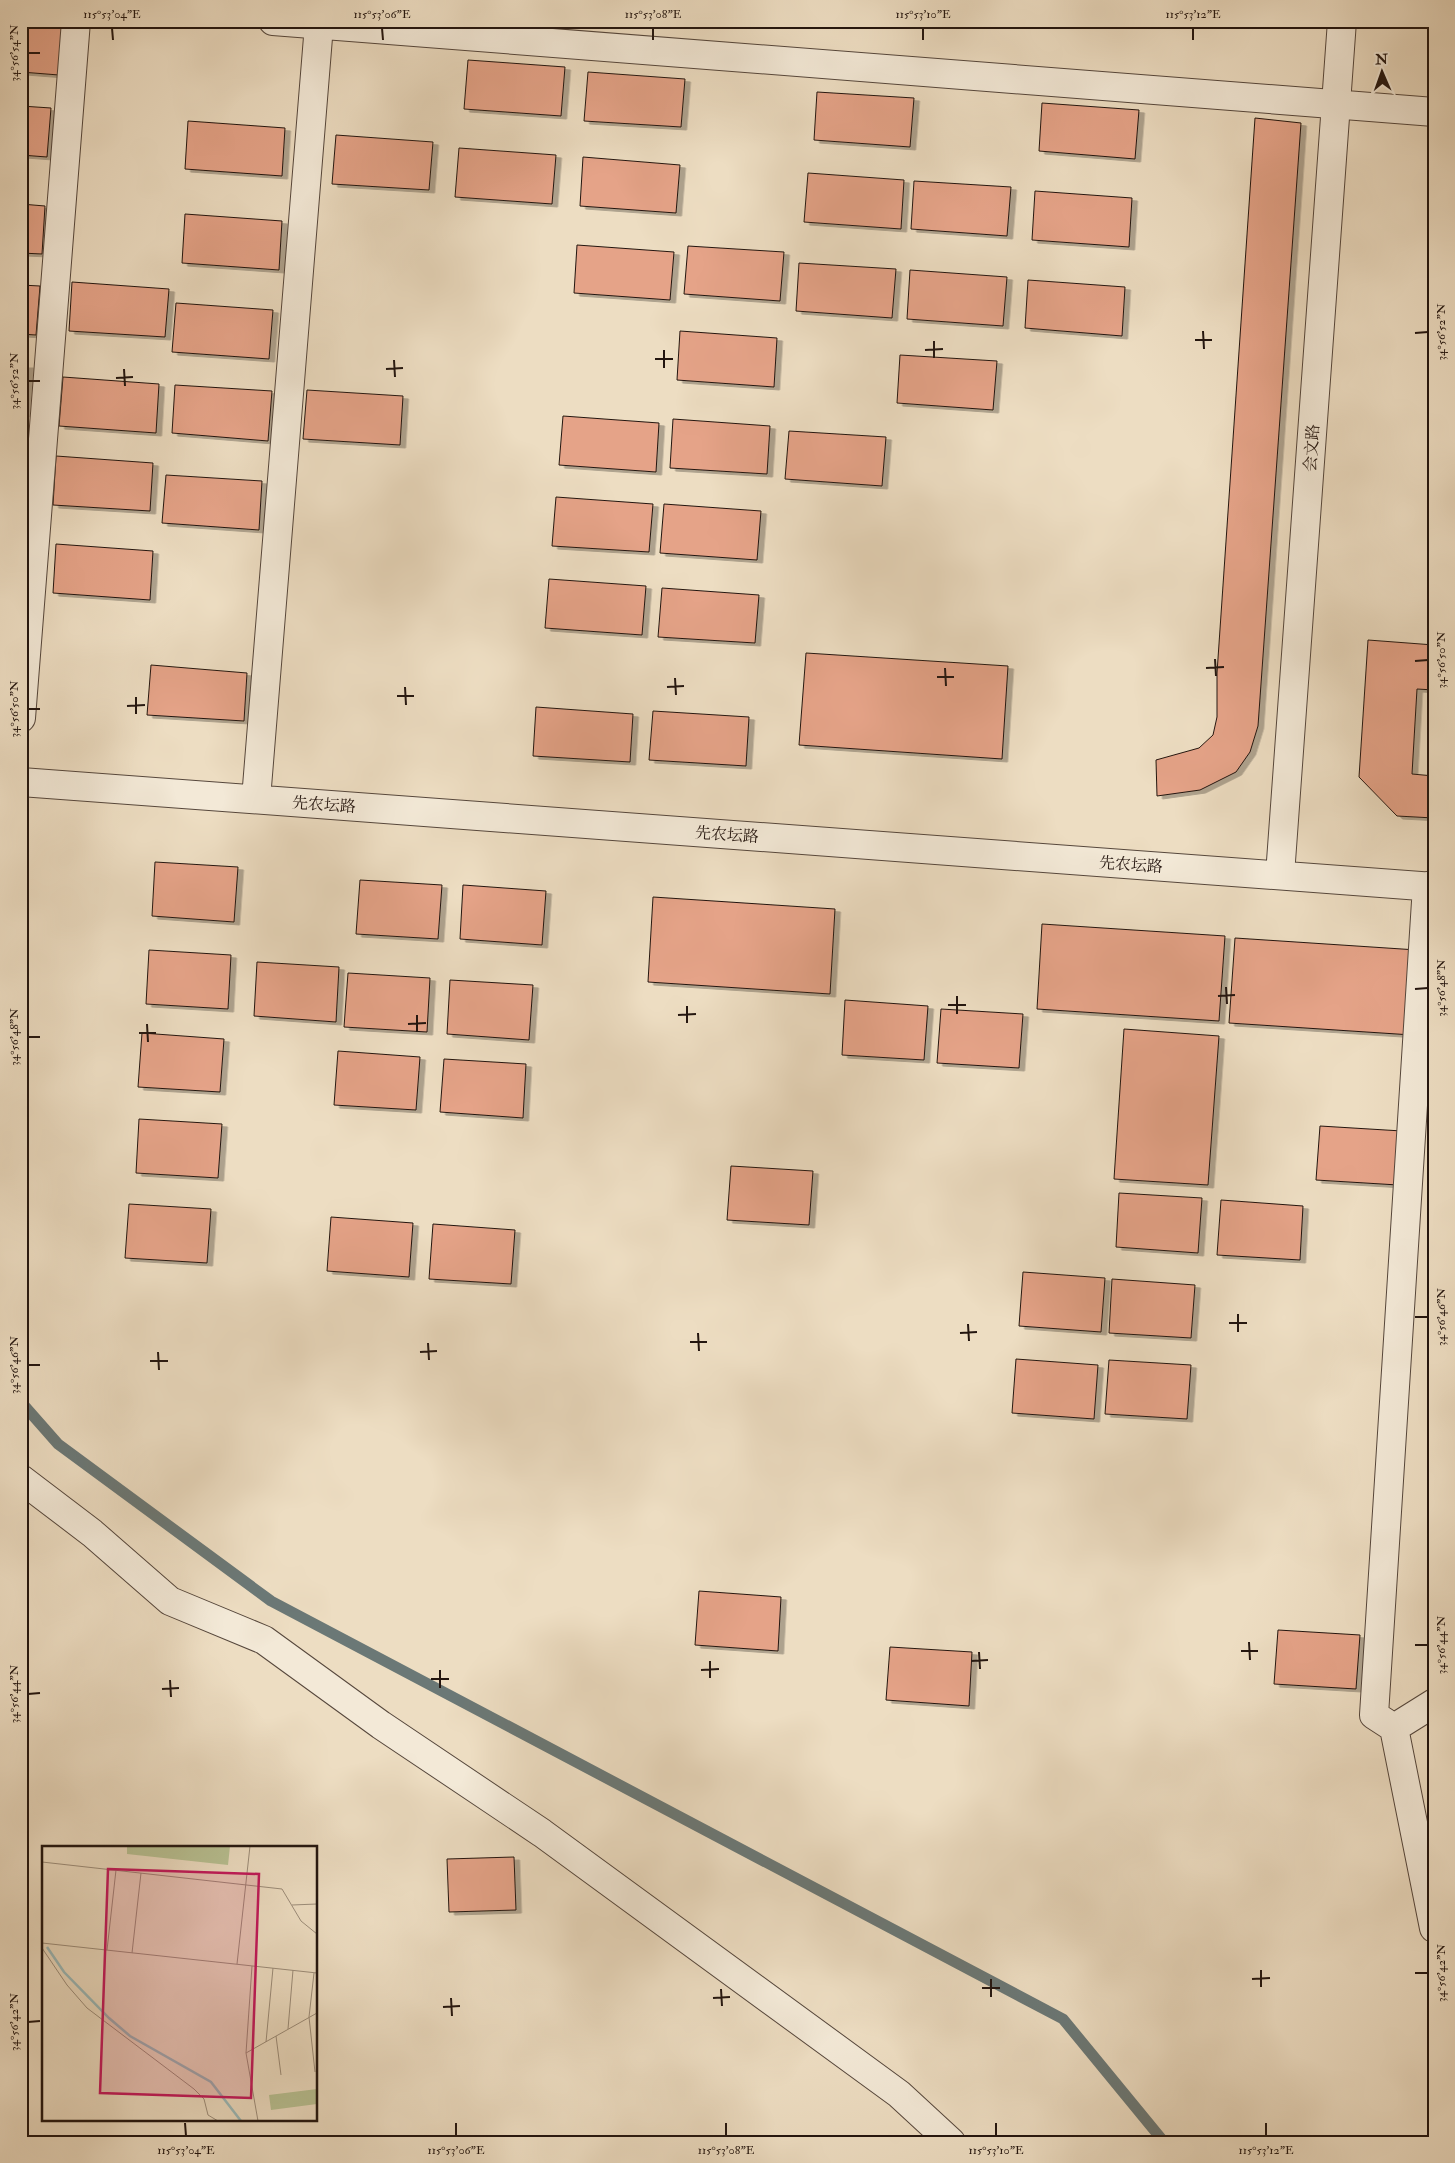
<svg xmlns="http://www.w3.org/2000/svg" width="1455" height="2163" font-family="'IM FELL Double Pica','Noto Serif SC',serif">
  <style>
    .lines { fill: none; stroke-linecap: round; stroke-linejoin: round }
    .stream { stroke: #6b7876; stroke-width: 11 }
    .building { fill: #e5a388; stroke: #23150f; filter: url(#shadow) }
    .minor-casing { stroke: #56473c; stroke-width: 30 }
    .minor { stroke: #f3e9d7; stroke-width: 28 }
    .ticks { fill: none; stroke: #23150f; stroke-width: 2 }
    .labels { text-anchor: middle; stroke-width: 5; stroke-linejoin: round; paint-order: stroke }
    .street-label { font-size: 16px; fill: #23150f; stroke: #f3e9d7 }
    .inset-river { fill: none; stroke: #9bbaba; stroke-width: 2.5 }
    .inset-road { fill: none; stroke: #9c8d7a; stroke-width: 1 }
    .view { fill: #c2185b; fill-opacity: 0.15; stroke: #c2185b; stroke-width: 2.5 }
    .inset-edge { fill: none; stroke: #23150f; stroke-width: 2.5 }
    .neatline { fill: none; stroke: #23150f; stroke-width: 2 }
    .ticks-label { font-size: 12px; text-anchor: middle; fill: #23150f }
  </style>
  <defs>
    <filter id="shadow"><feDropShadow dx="5.5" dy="3" stdDeviation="0" flood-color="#0004"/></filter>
  </defs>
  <rect width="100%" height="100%" fill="#edddc2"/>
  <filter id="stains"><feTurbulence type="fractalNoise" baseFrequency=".004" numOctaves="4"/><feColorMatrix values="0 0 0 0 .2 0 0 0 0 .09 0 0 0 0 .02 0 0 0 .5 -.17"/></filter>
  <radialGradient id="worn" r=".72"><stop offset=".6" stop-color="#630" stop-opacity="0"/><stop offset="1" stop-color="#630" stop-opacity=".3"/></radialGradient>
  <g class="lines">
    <path class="stream" d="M 21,1402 L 58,1444 L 271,1601 L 1063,2019 L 1164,2142"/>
  </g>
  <path class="building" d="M 21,23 L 62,25 L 59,75 L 21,72 Z
    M 468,60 L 565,67 L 561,116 L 464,109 Z
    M 588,72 L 685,79 L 681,127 L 584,121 Z
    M 817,92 L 914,98 L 910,147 L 814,140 Z
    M 1042,103 L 1139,110 L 1135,159 L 1039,151 Z
    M 21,106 L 51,108 L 47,157 L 21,155 Z
    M 1255,118 L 1301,123 L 1258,726 L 1250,752 L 1236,772 L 1200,790 L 1157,796 L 1156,760 L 1199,748 L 1213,735 L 1217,717 L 1217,673 Z
    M 188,121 L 285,128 L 282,176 L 185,169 Z
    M 336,135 L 433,142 L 429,190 L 332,184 Z
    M 459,148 L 556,155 L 552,204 L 455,197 Z
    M 583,157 L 680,165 L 676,213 L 580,206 Z
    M 808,173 L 904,180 L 901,229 L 804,222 Z
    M 914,181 L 1011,187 L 1007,236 L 911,229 Z
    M 1035,191 L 1132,198 L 1129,247 L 1032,240 Z
    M 21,204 L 45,206 L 42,254 L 21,253 Z
    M 185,214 L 282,221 L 279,270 L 182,263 Z
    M 577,245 L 674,252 L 670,300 L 574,293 Z
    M 688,246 L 784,252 L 780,301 L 684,294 Z
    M 799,263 L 896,269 L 892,318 L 796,311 Z
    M 910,270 L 1007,277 L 1003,326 L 907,319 Z
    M 1028,280 L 1125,287 L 1122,336 L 1025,328 Z
    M 72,282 L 169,289 L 165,337 L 69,331 Z
    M 21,285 L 40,286 L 36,335 L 21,334 Z
    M 176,303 L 273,310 L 269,359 L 172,352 Z
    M 680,331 L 777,338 L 774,387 L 677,380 Z
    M 900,355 L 997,361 L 993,410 L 897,403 Z
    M 21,365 L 28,365 L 24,414 L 21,414 Z
    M 63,377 L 159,384 L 156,433 L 59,426 Z
    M 175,385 L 272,391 L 268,441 L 172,433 Z
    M 307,390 L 403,396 L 400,445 L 303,439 Z
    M 563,416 L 659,423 L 656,472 L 559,465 Z
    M 673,419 L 770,426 L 767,474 L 670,468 Z
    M 789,431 L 886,437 L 882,486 L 785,479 Z
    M 56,456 L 153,463 L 150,511 L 53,505 Z
    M 166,475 L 262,481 L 259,530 L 162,523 Z
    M 556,497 L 653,504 L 649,552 L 552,546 Z
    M 664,504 L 761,511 L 757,560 L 660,553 Z
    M 56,544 L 153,551 L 150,600 L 53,593 Z
    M 549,579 L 646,586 L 642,635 L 545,628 Z
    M 662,588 L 759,595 L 755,643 L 658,637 Z
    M 1368,640 L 1434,645 L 1434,690 L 1417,689 L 1412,774 L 1434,776 L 1434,818 L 1397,816 L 1359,777 Z
    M 806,653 L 1008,666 L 1002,759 L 799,745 Z
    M 151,665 L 247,673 L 244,721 L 147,715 Z
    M 536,707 L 633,714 L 630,762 L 533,756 Z
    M 653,711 L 749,717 L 746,766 L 649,760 Z
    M 155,862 L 238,867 L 234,922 L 152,916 Z
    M 360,880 L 442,885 L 438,939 L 356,934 Z
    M 463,885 L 546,891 L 542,945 L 460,939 Z
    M 653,897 L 835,909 L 830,994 L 648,982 Z
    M 1042,924 L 1225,936 L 1219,1021 L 1037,1009 Z
    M 1235,938 L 1417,950 L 1412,1035 L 1229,1023 Z
    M 149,950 L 231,955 L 228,1009 L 146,1004 Z
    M 257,962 L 339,967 L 336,1022 L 254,1016 Z
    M 348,973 L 430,978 L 427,1032 L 344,1027 Z
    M 450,980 L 533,985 L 529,1040 L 447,1034 Z
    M 845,1000 L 928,1006 L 924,1060 L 842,1055 Z
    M 941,1009 L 1023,1014 L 1019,1068 L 937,1063 Z
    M 1124,1029 L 1219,1036 L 1208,1185 L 1114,1179 Z
    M 142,1033 L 224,1039 L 220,1092 L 138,1087 Z
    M 338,1051 L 420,1057 L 416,1110 L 334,1105 Z
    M 444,1059 L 526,1064 L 523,1118 L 440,1112 Z
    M 139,1119 L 222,1124 L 218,1178 L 136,1173 Z
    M 1320,1126 L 1402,1131 L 1398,1185 L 1316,1180 Z
    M 731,1166 L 813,1171 L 809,1225 L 727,1220 Z
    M 1119,1193 L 1202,1198 L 1198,1253 L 1116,1247 Z
    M 1221,1200 L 1303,1206 L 1300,1260 L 1217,1255 Z
    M 129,1204 L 211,1209 L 207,1263 L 125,1258 Z
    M 331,1217 L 413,1223 L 409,1277 L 327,1271 Z
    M 433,1224 L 515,1230 L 511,1284 L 429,1279 Z
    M 1023,1272 L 1105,1278 L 1101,1332 L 1019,1326 Z
    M 1112,1279 L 1195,1285 L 1191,1338 L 1109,1333 Z
    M 1016,1359 L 1098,1365 L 1094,1419 L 1012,1413 Z
    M 1109,1360 L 1191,1365 L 1187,1419 L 1105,1414 Z
    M 699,1591 L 781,1597 L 778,1651 L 695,1645 Z
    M 1278,1630 L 1360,1635 L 1356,1689 L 1274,1684 Z
    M 890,1647 L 972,1652 L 969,1706 L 886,1700 Z
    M 514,1857 L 516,1910 L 449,1912 L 447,1859 Z"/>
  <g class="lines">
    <g class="minor-casing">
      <path id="minor" d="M 273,21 L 1434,112
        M 21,718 L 76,21
        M 21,782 L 1434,887
        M 256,799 L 319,25
        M 1280,875 L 1342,21
        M 21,1479 L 92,1533 L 170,1601 L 264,1640 L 381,1725 L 542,1833 L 899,2094 L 951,2142
        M 1434,1703 L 1394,1728 L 1434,1928
        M 1394,1728 L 1374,1715 L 1427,886"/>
    </g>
    <use href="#minor" class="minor"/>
  </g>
  <path class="ticks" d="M 112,28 L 113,40M 382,28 L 383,40M 653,28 L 653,40M 923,28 L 923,40M 1193,28 L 1193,40M 28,53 L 40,53M 1203,331 L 1204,349M 1415,333 L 1428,332M 1195,340 L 1212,340M 934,341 L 934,358M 664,350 L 664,368M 925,350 L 943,349M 655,359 L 673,359M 394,360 L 395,377M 124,369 L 125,386M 386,369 L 403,368M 116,378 L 133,377M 28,381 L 40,381M 1215,659 L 1216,676M 1415,661 L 1428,660M 945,668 L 946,686M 1206,668 L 1224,667M 937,677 L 954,677M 675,678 L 676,695M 405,687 L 406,705M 667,687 L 684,686M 397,696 L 414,696M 136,697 L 136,714M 127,706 L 145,705M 28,709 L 40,709M 1226,987 L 1227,1004M 1415,989 L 1428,988M 957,996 L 957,1014M 1218,996 L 1235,995M 948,1005 L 966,1005M 687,1006 L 687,1023M 417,1015 L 417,1032M 678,1015 L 696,1014M 147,1024 L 148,1042M 408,1024 L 426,1023M 139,1033 L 156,1033M 28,1037 L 40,1037M 1238,1314 L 1238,1332M 1415,1317 L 1428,1317M 1229,1323 L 1247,1323M 968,1324 L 969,1341M 698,1333 L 699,1351M 960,1333 L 977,1332M 690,1342 L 707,1342M 428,1343 L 429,1360M 158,1352 L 159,1370M 420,1352 L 437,1351M 150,1361 L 168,1361M 28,1365 L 40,1365M 1249,1642 L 1250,1660M 1415,1645 L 1428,1645M 1241,1651 L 1258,1651M 979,1652 L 980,1669M 710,1661 L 710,1678M 971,1661 L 988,1660M 440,1670 L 440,1688M 701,1670 L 719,1669M 431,1679 L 449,1679M 170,1680 L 171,1697M 162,1689 L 179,1688M 28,1694 L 40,1693M 1261,1970 L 1261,1987M 1415,1973 L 1428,1973M 991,1979 L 991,1997M 1252,1979 L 1270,1978M 982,1988 L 1000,1988M 721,1989 L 722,2006M 451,1998 L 452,2016M 713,1998 L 730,1997M 443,2007 L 460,2006M 28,2022 L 40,2021M 185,2123 L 186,2136M 456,2123 L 456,2136M 726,2123 L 726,2136M 996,2123 L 996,2136M 1266,2123 L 1266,2136"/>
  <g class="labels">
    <g class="street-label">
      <text transform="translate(1311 448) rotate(-86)" y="6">会文路</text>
      <text transform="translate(324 804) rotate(4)" y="6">先农坛路</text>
      <text transform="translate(727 834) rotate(4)" y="6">先农坛路</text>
      <text transform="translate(1131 864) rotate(4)" y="6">先农坛路</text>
    </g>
  </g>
  <g transform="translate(42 1846)">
    <rect width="275" height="275" fill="#edddc2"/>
    <path d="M 85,0 L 188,0 L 186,19 L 85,8 ZM 275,243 L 275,258 L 229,264 L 227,249 Z" fill="#b8c193"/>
    <path class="inset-river" d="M 5,101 L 22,126 L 67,172 L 88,190 L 169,236 L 199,275"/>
    <path class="inset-road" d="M 0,16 L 240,43 L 259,75 L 275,88M 250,59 L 275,58M 0,97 L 275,127M 0,102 L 25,139 L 45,162 L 152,243 L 162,253 L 166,269 L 176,275M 65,104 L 74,24M 90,107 L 99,27M 195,118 L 208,0M 272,127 L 267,171 L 273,226M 246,183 L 251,124M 234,190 L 239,229M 224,196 L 231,122M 204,207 L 210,120M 216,275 L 204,207 L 275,167"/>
    <path class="view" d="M 66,23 L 217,28 L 209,252 L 58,247 Z"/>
    <rect width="275" height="275" class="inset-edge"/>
  </g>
  <rect width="1455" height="2163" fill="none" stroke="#edddc2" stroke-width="55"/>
  <g transform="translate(1382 72) rotate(358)" stroke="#f3e9d7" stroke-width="4" paint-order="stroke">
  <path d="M0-4L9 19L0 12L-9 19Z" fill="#23150f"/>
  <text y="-8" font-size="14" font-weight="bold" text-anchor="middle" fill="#23150f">N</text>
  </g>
  <rect x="28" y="28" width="1400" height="2108" class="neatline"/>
  <g class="ticks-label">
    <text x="112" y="18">115°53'04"E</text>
    <text x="382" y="18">115°53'06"E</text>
    <text x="653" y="18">115°53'08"E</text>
    <text x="923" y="18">115°53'10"E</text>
    <text x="1193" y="18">115°53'12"E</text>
    <text transform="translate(14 53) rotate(-90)" y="4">34°56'54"N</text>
    <text transform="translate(1441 332) rotate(-90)" y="4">34°56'52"N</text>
    <text transform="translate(14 381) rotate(-90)" y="4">34°56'52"N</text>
    <text transform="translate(1441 660) rotate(-90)" y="4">34°56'50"N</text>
    <text transform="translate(14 709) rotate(-90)" y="4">34°56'50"N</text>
    <text transform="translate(1441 988) rotate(-90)" y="4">34°56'48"N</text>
    <text transform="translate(14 1037) rotate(-90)" y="4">34°56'48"N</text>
    <text transform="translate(1441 1317) rotate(-90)" y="4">34°56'46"N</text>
    <text transform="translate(14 1365) rotate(-90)" y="4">34°56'46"N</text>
    <text transform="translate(1441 1645) rotate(-90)" y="4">34°56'44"N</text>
    <text transform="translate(14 1694) rotate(-90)" y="4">34°56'44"N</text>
    <text transform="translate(1441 1973) rotate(-90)" y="4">34°56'42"N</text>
    <text transform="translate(14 2022) rotate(-90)" y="4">34°56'42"N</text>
    <text x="186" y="2154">115°53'04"E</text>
    <text x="456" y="2154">115°53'06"E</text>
    <text x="726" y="2154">115°53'08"E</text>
    <text x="996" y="2154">115°53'10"E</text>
    <text x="1266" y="2154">115°53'12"E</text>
  </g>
  <rect width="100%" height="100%" filter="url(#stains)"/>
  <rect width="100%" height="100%" fill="url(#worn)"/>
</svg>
